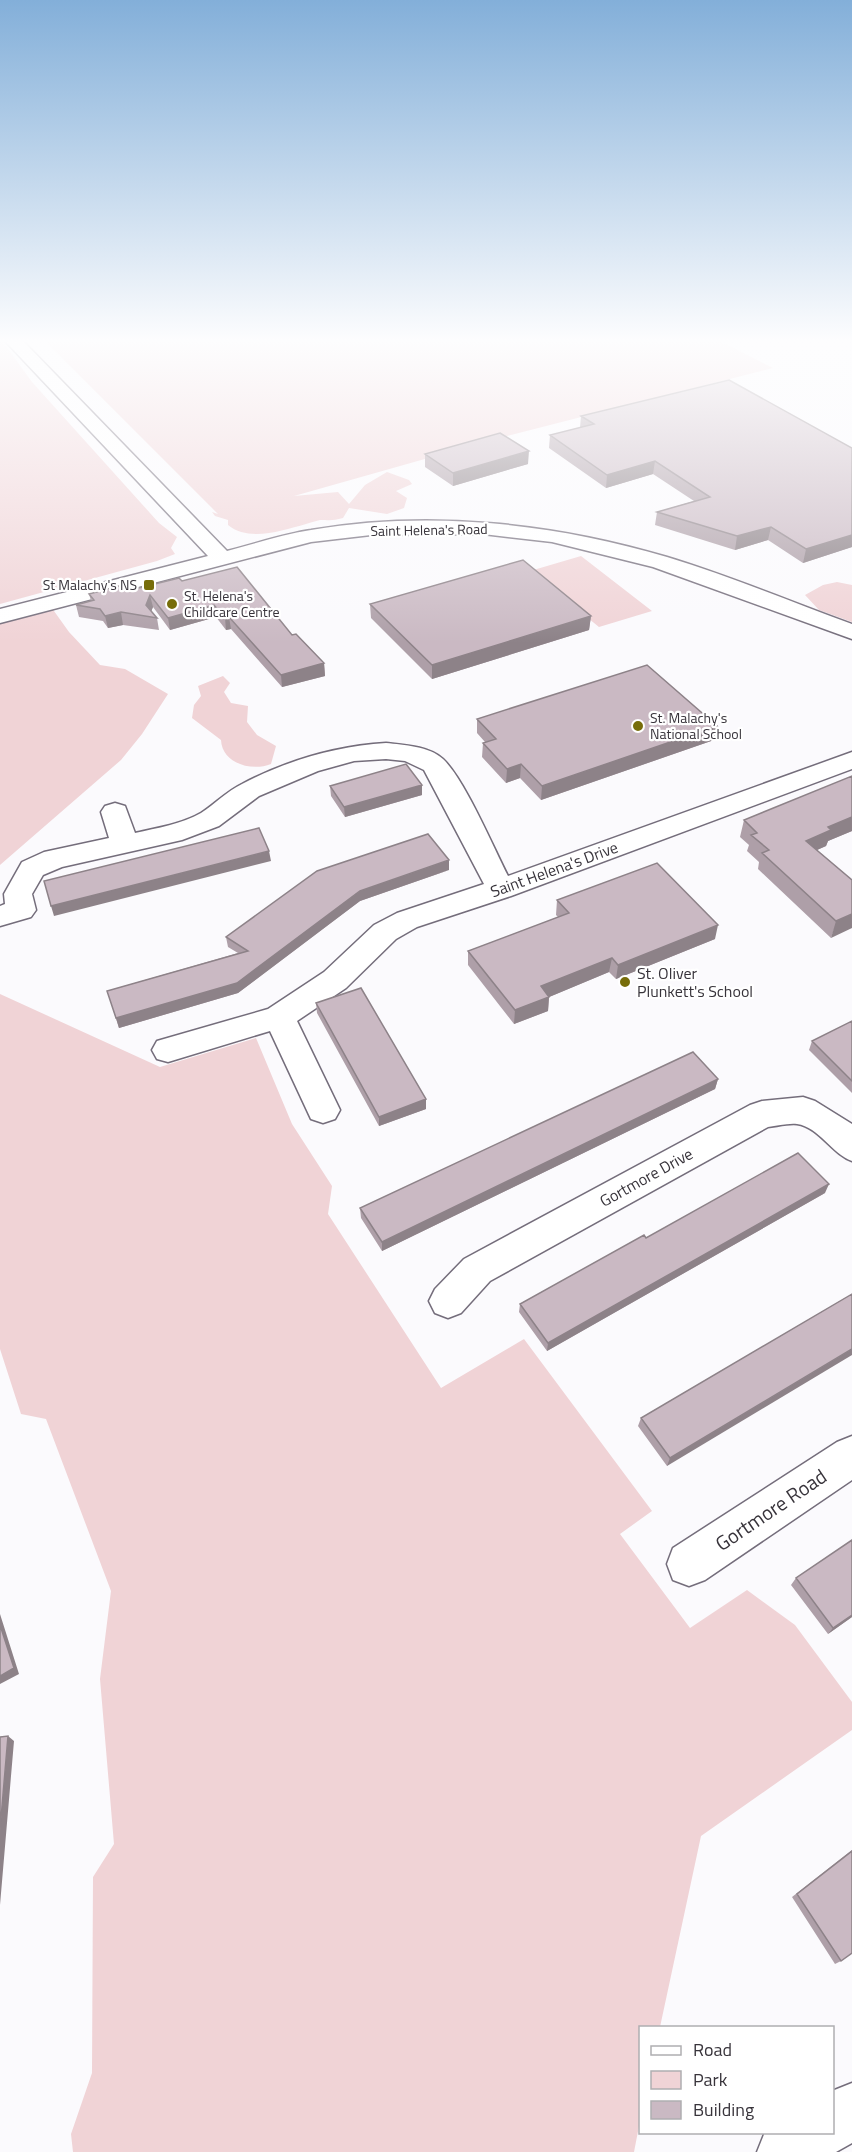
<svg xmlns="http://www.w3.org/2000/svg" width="852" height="2152" font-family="'Titillium Web',sans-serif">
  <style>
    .green { fill: #f0d3d6 }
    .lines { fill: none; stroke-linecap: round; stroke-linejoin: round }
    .minor-casing { stroke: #746d7b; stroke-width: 3 }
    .minor { fill: #fff; fill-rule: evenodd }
    .wall { fill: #ae9fa8 }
    .shaded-wall { fill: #8d8288 }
    .building { fill: #cab9c3; stroke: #8d8288; stroke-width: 1.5 }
    .poi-dot { fill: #776d0a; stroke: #fff; stroke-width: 2 }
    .labels { text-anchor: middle; stroke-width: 4.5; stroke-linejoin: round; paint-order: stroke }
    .far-street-label { font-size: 14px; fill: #38343b; stroke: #fff }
    .far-poi-label { font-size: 14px; fill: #38343b; stroke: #fff; text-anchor: start }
    .street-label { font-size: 16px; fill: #38343b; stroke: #fff }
    .poi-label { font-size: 16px; fill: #38343b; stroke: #fff; text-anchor: start }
    .near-street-label { font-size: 20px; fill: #38343b; stroke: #fff }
  </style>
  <rect width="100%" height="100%" fill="#fbfafd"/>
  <path class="green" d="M 0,342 L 3,342 L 32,382 L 159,523 L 177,537 L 171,548 L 175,554 L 157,561 L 0,604 Z
    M 46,342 L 722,342 L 773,368 L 499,438 L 294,496 L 338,492 L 349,504 L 365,485 L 387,472 L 409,480 L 412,484 L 396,491 L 407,498 L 404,508 L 387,514 L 349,508 L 343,518 C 333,521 329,520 320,520 C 315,521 310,523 306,524 C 281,531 249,542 228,525 L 228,520 L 215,516 L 212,512 L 218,514 Z
    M 581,556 L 652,611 L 599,627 L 530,571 Z
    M 837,582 L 852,585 L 852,622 L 819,610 L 805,595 L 823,585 Z
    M 49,604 L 69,632 L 100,665 L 125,669 L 168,694 L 142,734 L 121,760 L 0,865 L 0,617 Z
    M 223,676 L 230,683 L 224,692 L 231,703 L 248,706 L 247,722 L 257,735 L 276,746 L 271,764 C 251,772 222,763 221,740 L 192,718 L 194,705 L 201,696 L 198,686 Z
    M 0,994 L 160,1067 L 256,1038 L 292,1124 L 332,1186 L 328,1214 L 441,1388 L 524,1339 L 652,1511 L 620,1534 L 690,1628 L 747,1590 L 795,1625 L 852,1702 L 852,1730 L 701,1836 L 660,2027 L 640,2028 L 640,2121 L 634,2152 L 73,2152 L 71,2134 L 92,2073 L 93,1877 L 114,1844 L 100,1679 L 111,1591 L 46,1419 L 21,1414 L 0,1349 Z"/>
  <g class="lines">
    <g class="minor-casing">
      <path id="minor" d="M 6,342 L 24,342 L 227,551 C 255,544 283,534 311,530 C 429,510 553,523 667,557 C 730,576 791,602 852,624 L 852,639 L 653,567 L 552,542 L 483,534 L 371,535 L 311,542 L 0,623 L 0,609 L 208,556 Z
        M 386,743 C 404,745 429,746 443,759 C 465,780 493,847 508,876 L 852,752 L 852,769 L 511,896 L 417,927 L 396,939 L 346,988 L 297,1021 L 340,1110 L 335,1119 L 323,1123 L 311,1119 L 270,1031 L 168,1062 L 157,1059 L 152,1050 L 157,1041 L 268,1009 L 324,972 L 374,925 L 397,913 L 484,884 L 424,770 L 405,761 L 386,759 L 354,761 L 318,771 L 259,796 L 219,826 L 182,840 L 62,867 L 43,875 L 32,894 L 36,910 L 31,917 L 0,926 L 0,906 L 5,904 L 4,894 L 22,862 L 44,852 L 109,838 L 101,812 L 105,806 L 115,803 L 125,806 L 135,833 C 157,828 182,824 201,813 C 215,804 227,791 242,784 C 286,761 336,746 386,743 Z
        M 803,1097 L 815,1101 L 852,1124 L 852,1161 C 832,1154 819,1127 797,1124 C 788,1123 777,1126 768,1127 L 490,1281 L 461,1313 L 448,1318 L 435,1313 L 429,1301 L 435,1289 L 464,1259 L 750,1105 L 762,1101 Z
        M 852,1436 L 852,1480 L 705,1580 L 689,1586 L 673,1580 L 667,1564 L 673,1548 L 837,1442 Z
        M 852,2083 L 852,2143 L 836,2152 L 757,2152 L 765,2132 L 832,2132 L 832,2091 Z"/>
    </g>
    <use href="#minor" class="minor"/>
  </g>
  <path class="wall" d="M 581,416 L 852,448 L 852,547 L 803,563 L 768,540 L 735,550 L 655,525 L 657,512 L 694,501 L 653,474 L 606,488 L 549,448 L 550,435 L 580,428 Z
    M 425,454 L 528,464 L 453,486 L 425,467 Z
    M 182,581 L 292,635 L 324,663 L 325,676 L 282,687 L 231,629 L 226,630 L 216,617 L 170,630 L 153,607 L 151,611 L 157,618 L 159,630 L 123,625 L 108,628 L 103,621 L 79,617 L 76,605 L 91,601 L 89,594 L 135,589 Z
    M 370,604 L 591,616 L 589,630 L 432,679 L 371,618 Z
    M 477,719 L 717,726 L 714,740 L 541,800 L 520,778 L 506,783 L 482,757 L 483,743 L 485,742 L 477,733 Z
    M 852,776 L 852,831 L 828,841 L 826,846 L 817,850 L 852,880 L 831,938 L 758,869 L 759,862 L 747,851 L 749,845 L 740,837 L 744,820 Z
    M 422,785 L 422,795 L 345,817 L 331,796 L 330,786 Z
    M 449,870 L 360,901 L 238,993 L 119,1028 L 107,991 L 238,953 L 228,947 L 226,937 Z
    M 557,900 L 715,939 L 616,979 L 609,972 L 549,997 L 548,1011 L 514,1024 L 468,965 L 468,951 L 558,917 L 556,915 Z
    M 316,1003 L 426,1109 L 379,1126 L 317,1013 Z
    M 852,1021 L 852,1093 L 809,1050 L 812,1041 Z
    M 718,1079 L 715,1089 L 382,1251 L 361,1218 L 360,1208 Z
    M 825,1193 L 547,1351 L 519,1312 L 520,1304 L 646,1238 Z
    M 852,1294 L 667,1466 L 638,1426 L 641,1418 Z
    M 852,1540 L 852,1617 L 828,1634 L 791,1585 L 796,1578 Z
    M 852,1850 L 852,1953 L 841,1961 L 835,1964 L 792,1897 Z"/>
  <path class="shaded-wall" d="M 529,451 L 528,464 L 453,486 L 453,473 Z
    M 655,461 L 653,474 L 606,488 L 607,475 Z
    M 771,527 L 768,540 L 735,550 L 737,536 Z
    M 852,535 L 852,547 L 803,563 L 806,549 Z
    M 150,595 L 153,607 L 149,617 L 146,605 Z
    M 214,605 L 216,617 L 170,630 L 168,618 Z
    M 121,612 L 123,625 L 108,628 L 105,616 Z
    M 591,616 L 589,630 L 432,679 L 432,665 Z
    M 229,617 L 231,629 L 226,630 L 225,618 Z
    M 324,663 L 325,676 L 282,687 L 281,675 Z
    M 717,726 L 714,740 L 541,800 L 542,786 Z
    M 521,764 L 520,778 L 506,783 L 507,769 Z
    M 422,785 L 422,795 L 345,817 L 344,807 Z
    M 852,817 L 852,831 L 828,841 L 826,846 L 801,857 L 806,841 L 828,827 Z
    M 269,851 L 271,861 L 54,916 L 51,906 Z
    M 449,860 L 449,870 L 360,901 L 238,993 L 119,1028 L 116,1018 L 237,983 L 360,891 Z
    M 852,914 L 852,928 L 831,938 L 836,921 Z
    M 718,925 L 715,939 L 616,979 L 618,965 Z
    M 612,958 L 609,972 L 542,1000 L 549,997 L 548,1011 L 514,1024 L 515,1010 L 541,986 Z
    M 718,1079 L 715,1089 L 382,1251 L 382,1242 Z
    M 426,1099 L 426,1109 L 379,1126 L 379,1117 Z
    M 829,1184 L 825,1193 L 547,1351 L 548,1343 Z
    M 852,1349 L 852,1355 L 667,1466 L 670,1458 Z
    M 0,1614 L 19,1674 L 0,1684 Z
    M 852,1615 L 852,1617 L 828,1634 L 833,1628 Z
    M 8,1736 L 14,1741 L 0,1905 L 0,1830 Z"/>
  <path class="building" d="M 729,380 L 852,448 L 852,535 L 806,549 L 771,527 L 737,536 L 657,512 L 710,497 L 655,461 L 607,475 L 550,435 L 594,424 L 581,416 Z
    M 500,433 L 529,451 L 453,473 L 425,454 Z
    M 523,560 L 591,616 L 432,665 L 370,604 Z
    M 237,567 L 292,635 L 296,634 L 324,663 L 281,675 L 229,617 L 225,618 L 214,605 L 168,618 L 150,595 L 146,605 L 157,618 L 121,612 L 105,616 L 100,609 L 76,605 L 94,600 L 89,594 L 130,583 L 135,589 L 179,578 L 182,581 Z
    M 647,665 L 717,726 L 542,786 L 521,764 L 507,769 L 483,743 L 496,739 L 477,719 Z
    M 406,764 L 422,785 L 344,807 L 330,786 Z
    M 852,776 L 852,817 L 828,827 L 831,830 L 806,841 L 852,880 L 852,914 L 836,921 L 762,853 L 769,850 L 751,835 L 757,833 L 744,820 Z
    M 259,828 L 269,851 L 51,906 L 44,881 Z
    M 428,834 L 449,860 L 360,891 L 237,983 L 116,1018 L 107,991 L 248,951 L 226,937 L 317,871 Z
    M 657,863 L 718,925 L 618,965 L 612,958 L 541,986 L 549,997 L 515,1010 L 468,951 L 569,913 L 557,900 Z
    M 361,988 L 426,1099 L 379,1117 L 316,1003 Z
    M 852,1021 L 852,1081 L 812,1041 Z
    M 693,1052 L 718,1079 L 382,1242 L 360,1208 Z
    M 798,1153 L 829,1184 L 548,1343 L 520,1304 L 644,1235 L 646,1238 Z
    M 852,1294 L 852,1349 L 670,1458 L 641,1418 Z
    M 852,1540 L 852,1615 L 833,1628 L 796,1578 Z
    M 0,1625 L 14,1668 L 0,1676 Z
    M 8,1736 L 0,1830 L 0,1737 Z
    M 852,1851 L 852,1953 L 841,1961 L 797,1894 Z"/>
  <linearGradient id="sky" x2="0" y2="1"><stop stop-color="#83afd9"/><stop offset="0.53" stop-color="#fdfdfe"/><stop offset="1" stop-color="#fdfdfe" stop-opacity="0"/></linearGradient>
  <rect width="852" height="643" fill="url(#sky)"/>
  <g class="poi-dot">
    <rect x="143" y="579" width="12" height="12" rx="3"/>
    <circle cx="172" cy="604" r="6"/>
    <circle cx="638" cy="726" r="6"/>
    <circle cx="625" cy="982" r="6"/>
  </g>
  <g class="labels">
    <g class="far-street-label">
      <text transform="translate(429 530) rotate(-1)" y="5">Saint Helena's Road</text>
    </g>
    <g class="far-poi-label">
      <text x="137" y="590" text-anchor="end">St Malachy's NS</text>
      <text x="184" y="601">St. Helena's<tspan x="184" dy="16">Childcare Centre</tspan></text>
      <text x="650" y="723">St. Malachy's<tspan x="650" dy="16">National School</tspan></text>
    </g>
    <g class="street-label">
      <text transform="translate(554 869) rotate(-20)" y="6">Saint Helena's Drive</text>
      <text transform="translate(646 1177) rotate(-29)" y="6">Gortmore Drive</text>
    </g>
    <g class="poi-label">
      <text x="637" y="979">St. Oliver<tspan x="637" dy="18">Plunkett's School</tspan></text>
    </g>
    <g class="near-street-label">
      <text transform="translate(771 1510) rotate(-34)" y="7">Gortmore Road</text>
    </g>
  </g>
  <rect x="639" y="2026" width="195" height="108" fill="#ffffff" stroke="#afaeb1" stroke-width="1.5"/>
  <rect x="651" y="2046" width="30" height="9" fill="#ffffff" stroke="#afaeb1" stroke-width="1.5"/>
  <text x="693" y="2056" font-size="18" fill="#38343b">Road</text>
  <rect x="651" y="2071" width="30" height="18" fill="#f0d3d6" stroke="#afaeb1" stroke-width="1.5"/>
  <text x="693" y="2086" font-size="18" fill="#38343b">Park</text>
  <rect x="651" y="2101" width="30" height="18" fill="#cab9c3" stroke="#afaeb1" stroke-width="1.5"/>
  <text x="693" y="2116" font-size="18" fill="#38343b">Building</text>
</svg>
